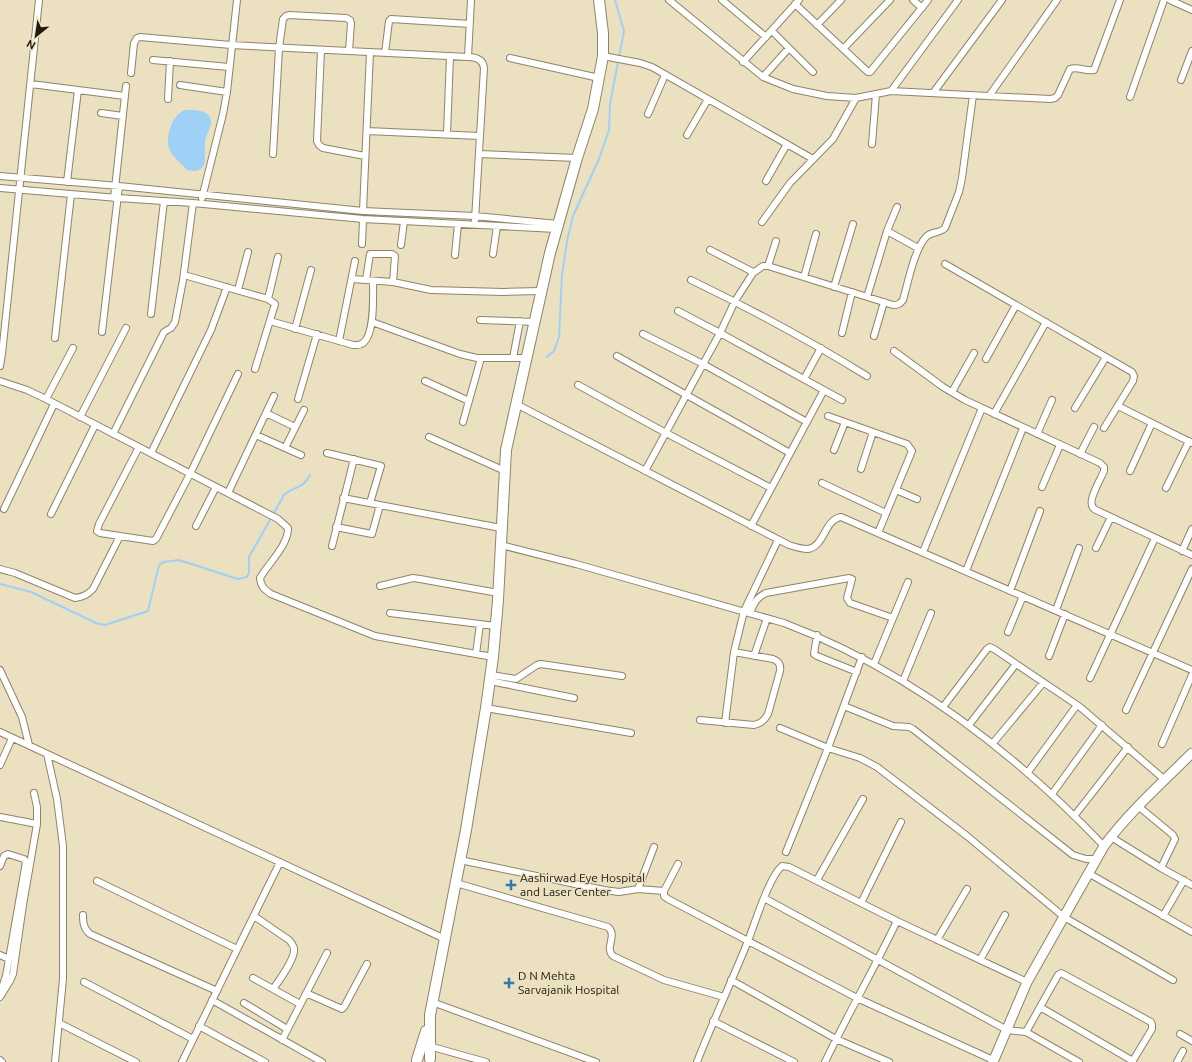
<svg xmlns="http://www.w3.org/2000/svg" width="1192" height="1062" font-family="Ubuntu,sans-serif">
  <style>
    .water { fill: #9fd0f6 }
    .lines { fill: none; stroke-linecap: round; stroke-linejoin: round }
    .stream { stroke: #9fd0f6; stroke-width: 2 }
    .street-casing { stroke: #8e8467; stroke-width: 8 }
    .secondary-casing { stroke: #8e8467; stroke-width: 11 }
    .primary-casing { stroke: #8e8467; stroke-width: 12 }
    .street { stroke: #fff; stroke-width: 6 }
    .secondary { stroke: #fff; stroke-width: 9 }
    .primary { stroke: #fff; stroke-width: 10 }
    .poi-dot { fill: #307aae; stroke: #ebe0c0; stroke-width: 1.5 }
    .labels { text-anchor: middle; stroke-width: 3; stroke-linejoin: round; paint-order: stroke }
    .poi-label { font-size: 12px; fill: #1e1a0e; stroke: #ebe0c0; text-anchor: start }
  </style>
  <rect width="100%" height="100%" fill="#ebe0c0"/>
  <path class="water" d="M 185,110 C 193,110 211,109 211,122 C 211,129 205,136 205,143 C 204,150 207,162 202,168 C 198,172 192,171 187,170 C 182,164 174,158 170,151 C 164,139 172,114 185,110 Z"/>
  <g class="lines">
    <path class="stream" d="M 547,357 L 554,351 L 559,337 L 562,275 L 567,241 L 573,216 L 599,159 L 609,130 L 610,104 L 624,31 L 615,0
      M 0,584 L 31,592 L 96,623 L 105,625 L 148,611 L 158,569 L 160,564 L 164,562 L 179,560 L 238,579 L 247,577 L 249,573 L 249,557 L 284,495 C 289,490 292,490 298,487 C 304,485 307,480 310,475"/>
    <g class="street-casing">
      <path id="street" d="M 669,0 L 763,77 L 793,89 L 827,96 L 856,98 L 891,91 L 1050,99 L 1055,98 L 1058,95 L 1070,69 C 1078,66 1086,72 1094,70 L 1120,0
        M 722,0 L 766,37
        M 913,0 L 922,8
        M 1170,0 L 1192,10
        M 795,4 L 868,72 L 870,72 L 928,0
        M 817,25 L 841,0
        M 772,31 L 813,72
        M 843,49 L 890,0
        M 321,50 L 317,141 L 319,145 L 323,148 L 365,156
        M 385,53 L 389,21 L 391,19 L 470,24
        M 603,56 L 640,63 L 652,67 L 813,159
        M 468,57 L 471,0
        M 510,58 L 599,78
        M 153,60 L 229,67
        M 743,62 L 799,0
        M 131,73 L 134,43 L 137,38 L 140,37 L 231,45 L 468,57 C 476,57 483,59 484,68 L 475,220
        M 763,77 L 789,48
        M 1181,80 L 1192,51
        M 31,84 L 125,96
        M 180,85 L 227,92
        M 891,91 L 958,0
        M 933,93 L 1002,0
        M 989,96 L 1057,0
        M 1130,97 L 1164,0
        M 168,99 L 170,61
        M 101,113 L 123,116
        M 648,114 L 665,75
        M 367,131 L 480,136
        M 447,134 L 450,56
        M 687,135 L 708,99
        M 872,144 L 876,94
        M 273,154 L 279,48 L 283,19 L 286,16 L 289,15 L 346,18 L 350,20 L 351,23 L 349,51
        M 479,154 L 577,158
        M 0,176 L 119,186 L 363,211 L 475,216 L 558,224
        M 766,181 L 787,144
        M 67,182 L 78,90
        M 0,188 L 118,198 L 193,203 L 363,219 L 556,229
        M 114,198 L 126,86
        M 202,198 L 223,114 L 227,92 L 237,0
        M 363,211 L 370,52
        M 762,222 L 790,183 L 833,139 L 856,98
        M 887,231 L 918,248
        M 362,244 L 363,219
        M 401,245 L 404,221
        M 710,250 L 753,272
        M 493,254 L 497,226
        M 455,255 L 458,224
        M 945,264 L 1132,372 L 1134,376 L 1133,381 L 1104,428
        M 768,266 L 776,241
        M 184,275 L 268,299 L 275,304 L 255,369
        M 804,277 L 816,234
        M 352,279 L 393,282 L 431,290 L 503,292 L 541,291
        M 366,280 L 370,254 L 392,254 L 395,256 L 393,282
        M 691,280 C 751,309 810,341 867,376
        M 834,287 L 853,224
        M 238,290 L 248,252
        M 867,297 L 887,231 L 897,207
        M 268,299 L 278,257
        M 678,311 L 720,333 L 842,400
        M 151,314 L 164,201
        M 480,320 L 535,322
        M 270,321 L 353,345 C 357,345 359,346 363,343 C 375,334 373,296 373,281
        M 372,322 L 460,354 L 477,358 L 527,358
        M 295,329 L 311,270
        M 102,332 L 119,186
        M 842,333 L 852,292
        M 643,334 L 703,364 L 807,422
        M 874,336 L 884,302
        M 55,338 L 71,194
        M 339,341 L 355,261
        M 894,351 L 943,387 L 965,400 L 1100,463 L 1104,467 L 1104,471 C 1101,478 1089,499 1092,505 C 1092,507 1094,509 1096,510 L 1192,555
        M 617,356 L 790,453
        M 513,358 L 520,321
        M 986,359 L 1016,305
        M 0,366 L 2,354 L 39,0
        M 804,379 L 821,348
        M 0,381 L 27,390 L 46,399 L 278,519 L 288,528 C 289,544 268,564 260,578 C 261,587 264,589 271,594 L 375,636 L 493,657
        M 425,381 L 469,401
        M 578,385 L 666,433 L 771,488
        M 952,392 L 974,353
        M 46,399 L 73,348
        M 298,399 L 317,334
        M 516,404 L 789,545 C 795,547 802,549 808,549 C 825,546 824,520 841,517 L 1192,670
        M 1118,406 L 1192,443
        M 1075,408 L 1106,357
        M 266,413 L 295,427
        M 994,414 L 1046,322
        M 828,416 L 907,444 L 912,451 L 878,533
        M 80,417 L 126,328
        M 463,422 L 481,358
        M 113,434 L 164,332 L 171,328 L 175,322 L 183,280 L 193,203
        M 1037,434 L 1052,400
        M 256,435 L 301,455
        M 429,437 L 505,471
        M 139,447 L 99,524 L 97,531 L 100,533 L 153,541 L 156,539 L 190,474 L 238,374
        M 285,448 L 304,410
        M 834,450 L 845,422
        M 151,453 L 211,330 L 227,287
        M 327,453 L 381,466 L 370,503
        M 1080,454 L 1094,427
        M 861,469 L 873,432
        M 645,471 L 720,333 L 735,301 L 753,273 L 763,266 L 768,266 L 893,305 C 898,305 900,304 903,300 C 908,283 914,250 926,237 C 931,231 939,234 945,228 L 959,192 L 962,178 L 973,95
        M 1130,471 L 1152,423
        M 822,483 L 886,513
        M 1042,487 L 1060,445
        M 1166,488 L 1189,441
        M 896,490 L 917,499
        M 228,493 L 274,396
        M 343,498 L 501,528
        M 4,509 L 54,404
        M 51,514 L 95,425
        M 196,526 L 216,487
        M 751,526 L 824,390
        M 336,527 L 372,534 L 380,505
        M 501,545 L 576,564 L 784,623 C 908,670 1013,751 1104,846
        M 332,546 L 354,459
        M 1096,548 L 1111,517
        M 1182,551 L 1192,529
        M 923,552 L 982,408
        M 0,569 L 15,573 L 75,598 C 83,597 87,595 93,589 L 120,536
        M 966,571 L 1023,428
        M 380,586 L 413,578 L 420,579 L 498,593
        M 1010,591 L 1040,511
        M 1056,610 L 1079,548
        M 390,613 L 496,626
        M 750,613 C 754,603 756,598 766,593 L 849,578 L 852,579 L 847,598 L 850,603 L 893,618
        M 1008,632 L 1023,596
        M 817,635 L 814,654 L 817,656 L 857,672
        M 476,654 L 480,624
        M 754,656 L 767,618
        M 1049,656 L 1065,614
        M 874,664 L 908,582
        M 0,670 L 22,717 L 29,745
        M 491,675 L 516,679 L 537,665 L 541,664 L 622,676
        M 1090,678 L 1155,538
        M 490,681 L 574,698
        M 903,681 L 931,613
        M 844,706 L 893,726 L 909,727 L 913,729 L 1073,855 L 1086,859 L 1097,859
        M 943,707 L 987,649 L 990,647 L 994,649 L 1080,707 L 1165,780
        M 486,708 L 631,733
        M 1126,710 L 1192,569
        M 700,720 L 754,725 C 761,723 764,721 768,714 L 780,671 C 781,665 779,661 773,659 L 734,652
        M 725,723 L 734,652 L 744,611 L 778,540
        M 969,725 L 1016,664
        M 780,728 L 828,748 L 860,758 L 877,767 L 967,836 L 1064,917 L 1173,980
        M 0,732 L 445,939
        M 993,743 L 1043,683
        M 1162,744 L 1192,675
        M 47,754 L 57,799 L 63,846 L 63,979 L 55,1062
        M 0,765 L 12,738
        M 1028,772 L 1077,705
        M 1052,794 L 1102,725
        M 1138,806 L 1173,835 L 1175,839 L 1161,868
        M 1075,815 L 1128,747
        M 0,817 L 37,824
        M 1111,837 L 1161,868 L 1192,885
        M 786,852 L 828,748 L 862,657
        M 460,860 L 604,890 L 619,892 L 638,889 L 664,891
        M 678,864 L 664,891 L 664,896 L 668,899 L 857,998 L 993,1060
        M 0,866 L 4,856 L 8,854 L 24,859 L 26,862 L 6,976 L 3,985 L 0,989
        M 1088,873 L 1192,932
        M 817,880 L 863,799
        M 97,881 L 237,949
        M 456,883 L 608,927 C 618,936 604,947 613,956 L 664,980 L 724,997
        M 638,889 L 654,847
        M 764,898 L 1007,1030 L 1026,1032 L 1079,1062
        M 861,903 L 901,822
        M 83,915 C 83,924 84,929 90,934 L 217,991
        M 254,916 L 289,940 C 291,942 293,945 294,948 C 296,957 279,981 273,989
        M 1163,916 L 1184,880
        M 937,940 L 967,889
        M 0,955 L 9,959
        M 980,960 L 1005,915
        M 253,978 L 300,1004
        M 731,980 L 836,1039 L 889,1062
        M 84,982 L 193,1039
        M 306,993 L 342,1009 L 344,1007 L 367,964
        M 0,997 L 10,981 L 13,974 L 23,905 L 37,824 L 37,807 L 34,793
        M 212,1000 L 322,1062
        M 432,1002 L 596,1062
        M 244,1003 L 287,1029
        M 1040,1007 L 1133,1061
        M 713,1021 L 794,1062
        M 59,1023 L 136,1062
        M 199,1026 L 265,1062
        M 1026,1032 L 1058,975 L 1061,973 L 1063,974 L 1151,1022 L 1152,1025 L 1152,1029 L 1132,1062
        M 1180,1034 L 1192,1041
        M 282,1040 L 327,953
        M 429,1046 L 486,1062
        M 0,1060 L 2,1062
        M 182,1062 L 280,862
        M 697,1062 C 713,1021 732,981 748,941 C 755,923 769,877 782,866 L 789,867 L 897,921 L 1027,982
        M 825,1062 C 848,1014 874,969 897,921
        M 1177,1062 L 1183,1051"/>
    </g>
    <g class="secondary-casing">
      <path id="secondary" d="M 993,1062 L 1027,982 L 1104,846 C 1129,812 1162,783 1192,753"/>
    </g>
    <g class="primary-casing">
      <path id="primary" d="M 430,1059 L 430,1015 L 466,830 L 486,708 L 493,657 L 498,600 L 506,450 L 550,253 L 577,158 L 593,109 L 603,56 L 603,33 L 599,0
        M 417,1060 L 426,1031"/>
    </g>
    <use href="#street" class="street"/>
    <use href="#secondary" class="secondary"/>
    <use href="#primary" class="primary"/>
  </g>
  <g class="poi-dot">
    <path d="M509 879h4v4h4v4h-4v4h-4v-4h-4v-4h4z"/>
    <path d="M507 977h4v4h4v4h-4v4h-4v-4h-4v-4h4z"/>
  </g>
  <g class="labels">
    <g class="poi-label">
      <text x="520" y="882">Aashirwad Eye Hospital<tspan x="520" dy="14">and Laser Center</tspan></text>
      <text x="518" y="980">D N Mehta<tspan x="518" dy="14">Sarvajanik Hospital</tspan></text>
    </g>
  </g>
  <g transform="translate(36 36) rotate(210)" stroke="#ebe0c0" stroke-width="3" paint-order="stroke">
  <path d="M0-3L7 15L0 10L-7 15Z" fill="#1e1a0e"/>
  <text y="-6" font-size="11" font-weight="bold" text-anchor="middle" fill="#1e1a0e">N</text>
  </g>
</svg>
